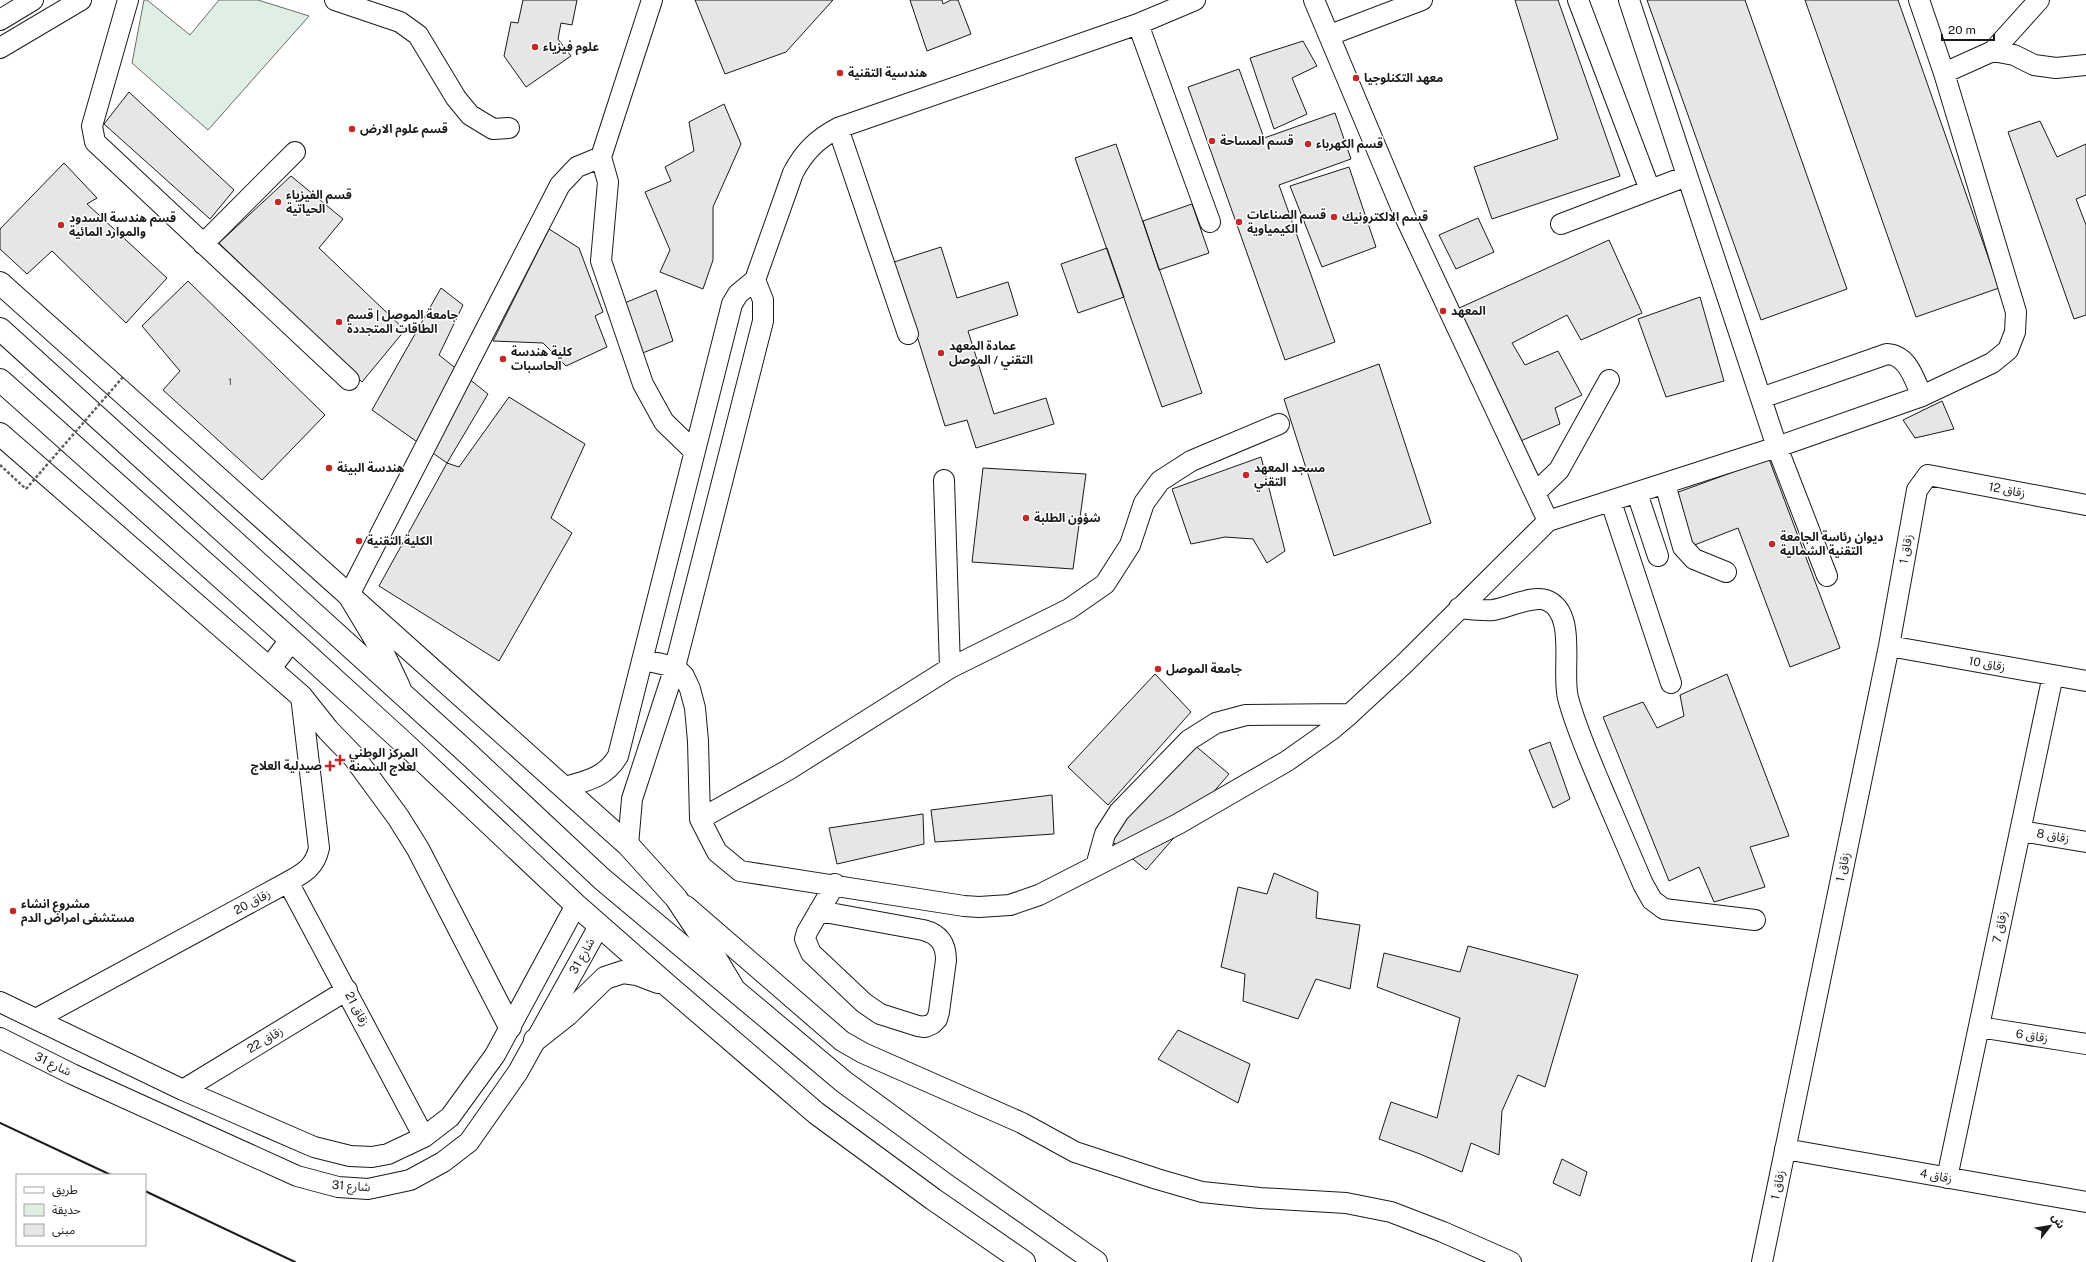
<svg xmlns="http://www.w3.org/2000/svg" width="2086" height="1262" font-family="'Public Sans','Noto Sans Arabic',sans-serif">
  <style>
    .green { fill: #e0efe3; stroke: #6a6a6a }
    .building { fill: #e6e6e6; stroke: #1a1a1a }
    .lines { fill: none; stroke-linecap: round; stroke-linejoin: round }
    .minor-casing { stroke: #1a1a1a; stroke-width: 22 }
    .major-casing { stroke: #1a1a1a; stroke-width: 24 }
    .highway-casing { stroke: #1a1a1a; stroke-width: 24 }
    .path { stroke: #5f5f5f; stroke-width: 2.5; stroke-dasharray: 3 2; stroke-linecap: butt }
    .minor { stroke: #fff; stroke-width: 20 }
    .major { stroke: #fff; stroke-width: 22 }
    .highway { stroke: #fff; stroke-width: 22 }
    .path-bridge { stroke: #5f5f5f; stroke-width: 2.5; stroke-dasharray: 3 2; stroke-linecap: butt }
    .wall { stroke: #1a1a1a; stroke-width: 2 }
    .poi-dot { fill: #c62828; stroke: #fff; stroke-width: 1.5 }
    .labels { text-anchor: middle; stroke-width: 3; stroke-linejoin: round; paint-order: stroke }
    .number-label { font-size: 10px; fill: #4d4d4d }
    .poi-label { font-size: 12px; font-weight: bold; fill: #1a1a1a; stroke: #fff; text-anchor: start }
    .street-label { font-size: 12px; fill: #1a1a1a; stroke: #fff }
  </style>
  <rect width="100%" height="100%" fill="#fff"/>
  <path class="green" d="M 144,0 L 147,0 L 190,35 L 219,0 L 258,0 L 309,16 L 208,130 L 132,63 Z"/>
  <path class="building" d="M 523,0 L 577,0 L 572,25 L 561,23 L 558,39 L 571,56 L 526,87 L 504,56 L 511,22 L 518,23 Z
    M 695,0 L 833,0 L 786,52 L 725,74 Z
    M 910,0 L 942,0 L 943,4 L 951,0 L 958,0 L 971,34 L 927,51 Z
    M 1515,0 L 1558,0 L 1620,176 L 1492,219 L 1474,167 L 1558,139 Z
    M 1647,0 L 1745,0 L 1847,289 L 1761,320 Z
    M 1805,0 L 1898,0 L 1999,288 L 1916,317 Z
    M 1303,41 L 1317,66 L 1292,78 L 1307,114 L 1274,129 L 1250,58 Z
    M 1239,69 L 1264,138 L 1335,113 L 1351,159 L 1279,185 L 1335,342 L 1285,360 L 1188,87 Z
    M 129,92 L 234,190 L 210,219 L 104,124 Z
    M 724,104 L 741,144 L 713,207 L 713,260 L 703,289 L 660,272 L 670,250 L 645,192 L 671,181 L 665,167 L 694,151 L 689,122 Z
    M 2040,121 L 2057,157 L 2086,144 L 2086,195 L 2076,199 L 2086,225 L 2086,315 L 2074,319 L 2008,132 Z
    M 1116,144 L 1202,393 L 1162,407 L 1075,158 Z
    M 64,163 L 97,198 L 87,204 L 167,278 L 126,323 L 52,251 L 27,274 L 0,249 L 0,229 Z
    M 1349,167 L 1376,247 L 1322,267 L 1290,186 Z
    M 291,176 L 343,219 L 319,248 L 405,330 L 362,382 L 219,243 Z
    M 1192,204 L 1209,253 L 1159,270 L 1143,221 Z
    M 1478,218 L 1494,252 L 1456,269 L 1439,235 Z
    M 549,229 L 579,248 L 603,312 L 595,316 L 607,347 L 566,366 L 543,343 L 493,341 Z
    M 1609,240 L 1642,313 L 1581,340 L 1567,315 L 1512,343 L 1525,365 L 1558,351 L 1582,395 L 1555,408 L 1560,424 L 1516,443 L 1457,309 Z
    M 941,247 L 957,298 L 1008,282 L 1018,315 L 968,331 L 994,414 L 1046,398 L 1054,424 L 976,448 L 967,420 L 945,426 L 894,262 Z
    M 1107,248 L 1124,297 L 1078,313 L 1061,264 Z
    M 188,281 L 325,415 L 262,480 L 163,390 L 180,371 L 142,326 Z
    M 441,288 L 463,305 L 439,355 L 488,394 L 447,463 L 372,410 Z
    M 656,290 L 673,341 L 635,356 L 615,307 Z
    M 1700,297 L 1724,381 L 1666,397 L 1638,319 Z
    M 1379,364 L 1431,523 L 1334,556 L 1284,399 Z
    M 509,397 L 585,444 L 551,518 L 572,533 L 499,661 L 379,586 L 447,463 L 459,467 Z
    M 1942,401 L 1954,429 L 1915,438 L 1903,420 Z
    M 1261,457 L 1285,551 L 1267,563 L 1253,539 L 1225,537 L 1191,544 L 1172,489 Z
    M 1769,459 L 1840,648 L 1790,667 L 1738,528 L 1692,546 L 1673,494 Z
    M 983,468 L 1086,474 L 1073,569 L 972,562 Z
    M 1155,674 L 1191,712 L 1108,805 L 1068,767 Z
    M 1727,674 L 1789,836 L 1750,847 L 1765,887 L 1714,902 L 1699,867 L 1669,881 L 1603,717 L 1643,702 L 1657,728 L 1684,716 L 1680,695 Z
    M 1550,742 L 1570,799 L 1553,808 L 1529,750 Z
    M 1192,743 L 1229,774 L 1146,870 L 1108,838 Z
    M 1052,795 L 1054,834 L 935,842 L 931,810 Z
    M 923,814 L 924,844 L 837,864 L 829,828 Z
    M 1274,873 L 1318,892 L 1316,918 L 1360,925 L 1350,989 L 1316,979 L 1298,1019 L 1243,1001 L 1245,974 L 1221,967 L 1238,887 L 1267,894 Z
    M 1468,946 L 1578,975 L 1545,1087 L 1518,1075 L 1502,1111 L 1499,1155 L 1471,1143 L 1462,1172 L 1420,1154 L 1379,1139 L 1391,1102 L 1437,1118 L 1460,1018 L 1377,987 L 1384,953 L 1460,972 Z
    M 1178,1030 L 1250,1064 L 1238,1103 L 1158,1059 Z
    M 1562,1159 L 1587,1172 L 1580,1196 L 1553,1183 Z"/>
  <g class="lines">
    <g class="minor-casing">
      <path id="minor" d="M 128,0 L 92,126 L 95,142 L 349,380
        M 335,0 L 400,22 L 418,35 L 456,98 L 470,115 L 493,129 L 509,128
        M 652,0 L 601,157 L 608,182 L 601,261 L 643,384 L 664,422 L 694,451
        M 1314,0 L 1407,221 L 1548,521
        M 1578,0 L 1650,190
        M 1629,0 L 1777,447 L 1922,396 L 1992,363 L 2008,350 L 2015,332 L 2016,312 L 1944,73 L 1919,0
        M 0,20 L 33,0
        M 1138,24 L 1210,222
        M 1330,35 L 1422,0
        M 0,48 L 81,0
        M 1993,51 L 2014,55 L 2034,65 L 2056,68 L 2086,65
        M 1944,73 L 1993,51 L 2039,0
        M 838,128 L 908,334
        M 1561,224 L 1687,176
        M 203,244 L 295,152
        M 1761,398 L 1887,354 C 1908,355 1914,379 1922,396
        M 944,480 L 950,668
        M 1665,484 L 1683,547 L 1694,559 L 1726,572
        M 1535,493 L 1559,470 L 1609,380
        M 1637,493 L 1658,556
        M 1611,502 L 1671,683
        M 349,595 L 560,185 L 577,167 L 601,157
        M 1459,608 C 1470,609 1482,611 1493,610 C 1507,608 1533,595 1546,600 C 1578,612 1561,671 1568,698 C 1576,728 1589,757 1601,786 C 1615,819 1629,851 1643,884 L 1652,900 L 1664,909 L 1755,920
        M 1889,646 L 2086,681
        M 644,660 L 675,667 L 684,676 L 690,689 L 695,708 L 698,741 L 700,819 L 717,852 L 740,871 L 964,906 L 979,907 L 1010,905 L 1039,895 L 1178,824 L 1287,761 L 1331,730 L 1350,714 L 1404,664 L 1548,521 L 1777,447 L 1827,576
        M 565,787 C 587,781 606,777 618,756 L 732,304 L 738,294 L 755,280 L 793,173 C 804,152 817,139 838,128 L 1138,24 L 1195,0
        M 700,819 L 788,770 L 950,668 L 1069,609 L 1105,584 L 1130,545 L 1144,503 L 1160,481 L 1191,461 L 1279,424
        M 2021,831 L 2086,842
        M 628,845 L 632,799 L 675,667 L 763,321 L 763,300 L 755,280
        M 1096,866 L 1105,834 L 1119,812 L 1189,740 L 1216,723 L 1246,715 L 1350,714
        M 288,882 L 424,1137
        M 686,906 L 842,1041 L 863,1053 L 1022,1123 L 1075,1152 L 1157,1179 L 1202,1192 L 1260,1198 L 1346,1203 L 1391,1212 L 1443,1232 L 1511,1262
        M 819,911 L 923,930 C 939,934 946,944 946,960 L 939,1012 L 937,1019 L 932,1024 L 925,1027 L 918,1026 L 880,1014 L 864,1003 L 811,953 L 805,939 L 807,932 L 835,884
        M 0,1002 L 183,1090 L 314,1147 L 350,1156 L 372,1157 L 388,1154 L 424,1137 L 450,1117 L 495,1055 L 576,905
        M 38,1018 L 288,882 C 304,873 315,867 319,848 L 301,696
        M 1979,1027 L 2086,1044
        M 0,1038 L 72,1074 L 297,1176 L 338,1187 L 368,1189 L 410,1180 L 443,1162 L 469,1142 L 518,1072 L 599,926
        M 183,1090 L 347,990
        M 1785,1149 L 2086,1202
        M 1947,1178 L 2053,675
        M 1762,1262 L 1889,646 L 1917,490 L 1928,475 L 2086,505"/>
    </g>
    <g class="major-casing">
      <path id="major" d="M 0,283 L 628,845 L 676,898 L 708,946 L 732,986
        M 0,434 L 301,696 L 328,730 L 354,757 L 398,817 L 418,849 L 510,1027"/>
    </g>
    <g class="highway-casing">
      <path id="highway" d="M 0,329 L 462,748 L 602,879 L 844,1082 L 959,1166 L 1096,1262
        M 0,380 L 291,640 L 404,743 L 576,905 L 667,985 L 816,1113 L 933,1199 L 1024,1262
        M 349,595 L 379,645 L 399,687
        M 270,668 L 291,640
        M 535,1040 L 568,1014 L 605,978 L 623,972 L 637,974 L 658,982"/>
    </g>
    <path class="path" d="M 0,465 L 26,489"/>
    <use href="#minor" class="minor"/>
    <use href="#major" class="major"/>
    <use href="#highway" class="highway"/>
    <path class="path-bridge" d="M 26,489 L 123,377"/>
    <path class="wall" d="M 0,1123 L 111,1175
      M 145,1191 L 295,1262"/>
  </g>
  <g class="poi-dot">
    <circle cx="535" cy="47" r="4"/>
    <circle cx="840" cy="73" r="4"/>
    <circle cx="1356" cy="78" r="4"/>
    <circle cx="352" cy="129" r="4"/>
    <circle cx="1212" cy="141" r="4"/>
    <circle cx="1308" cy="144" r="4"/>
    <circle cx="278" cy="202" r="4"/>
    <circle cx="1334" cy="217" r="4"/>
    <circle cx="1239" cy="222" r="4"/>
    <circle cx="61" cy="225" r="4"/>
    <circle cx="1443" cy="311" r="4"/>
    <circle cx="339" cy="322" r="4"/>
    <circle cx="941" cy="353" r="4"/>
    <circle cx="503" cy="359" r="4"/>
    <circle cx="329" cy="468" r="4"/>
    <circle cx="1246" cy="475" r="4"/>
    <circle cx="1026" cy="518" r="4"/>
    <circle cx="359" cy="541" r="4"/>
    <circle cx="1772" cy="544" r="4"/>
    <circle cx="1158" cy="669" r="4"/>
    <path d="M338 754h4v4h4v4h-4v4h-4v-4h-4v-4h4z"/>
    <path d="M328 760h4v4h4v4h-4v4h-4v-4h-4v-4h4z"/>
    <circle cx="13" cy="911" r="4"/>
  </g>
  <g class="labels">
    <g class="number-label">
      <text x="230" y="385">1</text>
    </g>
    <g class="poi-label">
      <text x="543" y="51">علوم فيزياء</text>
      <text x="848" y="77">هندسية التقنية</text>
      <text x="1364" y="82">معهد التكنلوجيا</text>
      <text x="360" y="133">قسم علوم الارض</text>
      <text x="1220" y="145">قسم المساحة</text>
      <text x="1316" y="148">قسم الكهرباء</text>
      <text x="286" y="199">قسم الفيزياء<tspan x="286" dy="14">الحياتية</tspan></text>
      <text x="1247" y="219">قسم الصناعات<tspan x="1247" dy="14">الكيمياوية</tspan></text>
      <text x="1342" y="221">قسم الالكترونيك</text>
      <text x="69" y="222">قسم هندسة السدود<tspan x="69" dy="14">والموارد المائية</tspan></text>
      <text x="1451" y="315">المعهد</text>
      <text x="347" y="319">جامعة الموصل | قسم<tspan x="347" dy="14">الطاقات المتجددة</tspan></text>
      <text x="949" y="350">عمادة المعهد<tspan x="949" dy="14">التقني / الموصل</tspan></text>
      <text x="511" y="356">كلية هندسة<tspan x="511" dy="14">الحاسبات</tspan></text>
      <text x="337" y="472">هندسة البيئة</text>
      <text x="1254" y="472">مسجد المعهد<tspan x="1254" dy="14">التقني</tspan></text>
      <text x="1034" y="522">شؤون الطلبة</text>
      <text x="1780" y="541">ديوان رئاسة الجامعة<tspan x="1780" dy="14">التقنية الشمالية</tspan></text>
      <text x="367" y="545">الكلية التقنية</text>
      <text x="1166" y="673">جامعة الموصل</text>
      <text x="349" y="757">المركز الوطني<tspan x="349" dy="14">لعلاج السمنة</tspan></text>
      <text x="322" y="770" text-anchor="end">صيدلية العلاج</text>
      <text x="21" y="908">مشروع انشاء<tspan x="21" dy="14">مستشفى امراض الدم</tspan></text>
    </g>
    <g class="street-label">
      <text transform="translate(2007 490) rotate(11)" y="4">زقاق 12</text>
      <text transform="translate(1906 549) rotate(-80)" y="4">زقاق 1</text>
      <text transform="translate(1987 664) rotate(10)" y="4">زقاق 10</text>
      <text transform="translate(2053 836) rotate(10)" y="4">زقاق 8</text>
      <text transform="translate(1843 867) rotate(-78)" y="4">زقاق 1</text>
      <text transform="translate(252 902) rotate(-28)" y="4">زقاق 20</text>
      <text transform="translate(2000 927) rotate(-78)" y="4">زقاق 7</text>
      <text transform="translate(582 956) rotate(-61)" y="4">شارع 31</text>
      <text transform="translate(357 1009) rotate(62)" y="4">زقاق 21</text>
      <text transform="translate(2032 1036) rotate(9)" y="4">زقاق 6</text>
      <text transform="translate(265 1040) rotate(-31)" y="4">زقاق 22</text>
      <text transform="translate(53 1064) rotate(26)" y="4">شارع 31</text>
      <text transform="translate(1936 1176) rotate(10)" y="4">زقاق 4</text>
      <text transform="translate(1778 1185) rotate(-78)" y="4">زقاق 1</text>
      <text transform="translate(351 1186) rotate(4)" y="4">شارع 31</text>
    </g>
  </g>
  <rect x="16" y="1174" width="130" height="72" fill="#ffffff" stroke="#a3a3a3"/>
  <rect x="24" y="1187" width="20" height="6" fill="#ffffff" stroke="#a3a3a3"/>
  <text x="52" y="1194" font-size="12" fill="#1a1a1a">طريق</text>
  <rect x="24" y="1204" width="20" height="12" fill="#e0efe3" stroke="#a3a3a3"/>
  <text x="52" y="1214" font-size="12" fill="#1a1a1a">حديقة</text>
  <rect x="24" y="1224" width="20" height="12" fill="#e6e6e6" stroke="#a3a3a3"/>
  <text x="52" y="1234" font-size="12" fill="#1a1a1a">مبنى</text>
  <g transform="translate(2050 1226) rotate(59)" stroke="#ffffff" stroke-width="3" paint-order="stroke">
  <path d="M0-3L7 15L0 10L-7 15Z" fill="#1a1a1a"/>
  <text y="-6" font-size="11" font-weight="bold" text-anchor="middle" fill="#1a1a1a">ش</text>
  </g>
  <path d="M1942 34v6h52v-6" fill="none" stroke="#1a1a1a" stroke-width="2"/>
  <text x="1948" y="34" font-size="12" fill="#1a1a1a" stroke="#ffffff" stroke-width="3" paint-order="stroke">20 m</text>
</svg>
